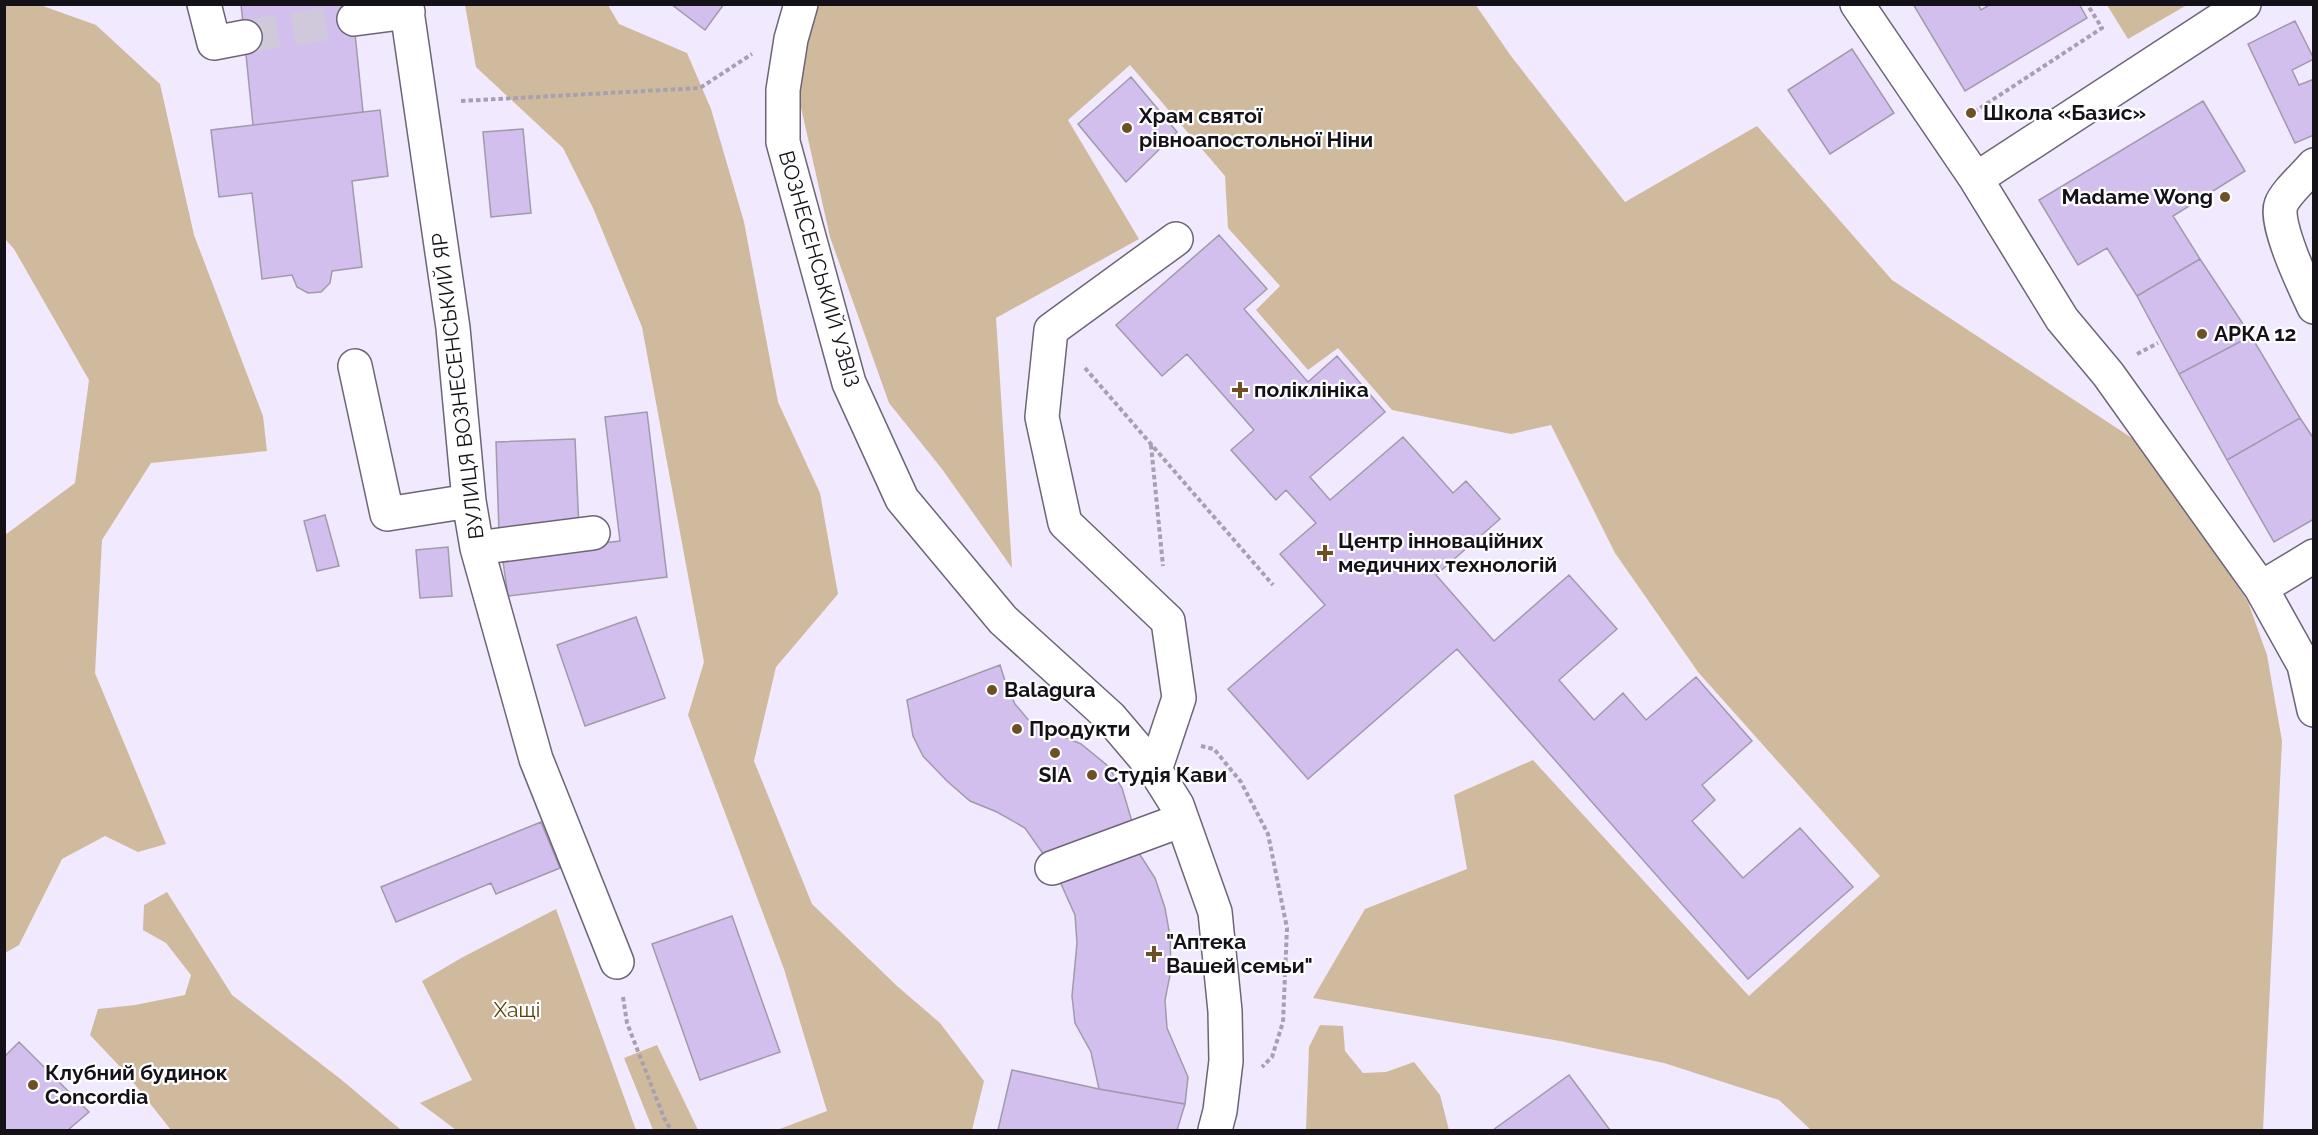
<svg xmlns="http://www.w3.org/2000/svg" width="2318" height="1135" font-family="Raleway,sans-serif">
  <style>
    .green { fill: #d0ba9d }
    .building { fill: #d3bfee; stroke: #a199ac; stroke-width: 1.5 }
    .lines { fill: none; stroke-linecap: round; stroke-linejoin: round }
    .minor-tunnel { stroke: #d0c9db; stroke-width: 33; stroke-dasharray: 33 16; stroke-linecap: butt }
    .minor-casing { stroke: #6c6576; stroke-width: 36 }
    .path { stroke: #a7a0b0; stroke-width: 4; stroke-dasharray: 4.5 3; stroke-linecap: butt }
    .minor { stroke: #fff; stroke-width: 33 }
    .poi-dot { fill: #6e5025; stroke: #fff; stroke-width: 2 }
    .labels { text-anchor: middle; stroke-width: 4.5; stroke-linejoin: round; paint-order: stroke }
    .poi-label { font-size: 21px; font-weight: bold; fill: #141118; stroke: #fff; text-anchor: start }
    .street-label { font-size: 21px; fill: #141118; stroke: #fff }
    .park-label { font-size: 21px; fill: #5e3e06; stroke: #fff }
  </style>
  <rect width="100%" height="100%" fill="#f1e9fd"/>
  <path class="green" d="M 5,4 L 40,5 L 96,25 L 160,84 L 194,235 L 263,416 L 267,451 L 151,463 L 102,540 L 95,673 L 166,844 L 138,852 L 105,836 L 62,859 L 19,945 L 5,953 L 5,535 L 75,483 L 89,380 L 14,249 L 5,239 Z
    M 1475,4 L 1511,56 L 1625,202 L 1757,126 L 1892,280 L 2147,448 L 2248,602 L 2267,655 L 2282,741 L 2263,1130 L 1811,1130 L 1779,1100 L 1664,1063 L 1560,1041 L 1313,998 L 1365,909 L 1467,869 L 1454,795 L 1533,760 L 1749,996 L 1880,876 L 1698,672 L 1615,553 L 1551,425 L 1511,434 L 1392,410 L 1338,348 L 1308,370 L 1256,310 L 1280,286 L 1228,228 L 1225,176 L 1130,65 L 1068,120 L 1139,239 L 996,318 L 1012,568 L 942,469 L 889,403 L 830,237 L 800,103 L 804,46 L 819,5 Z
    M 465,5 L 608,5 L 619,24 L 687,53 L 711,109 L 744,222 L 778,402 L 820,493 L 838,594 L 776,667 L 754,761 L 812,904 L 897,986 L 940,1023 L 984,1081 L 972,1130 L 777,1130 L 827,1111 L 784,969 L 688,715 L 704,662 L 642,327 L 593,208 L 563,148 L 476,67 Z
    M 2107,5 L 2187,5 L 2128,39 Z
    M 167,892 L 232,995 L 343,1081 L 401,1130 L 171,1130 L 125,1072 L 90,1035 L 98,1009 L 135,1005 L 185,995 L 191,975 L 166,943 L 143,930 L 144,905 Z
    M 556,909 L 636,1130 L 456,1130 L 420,1103 L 472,1080 L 422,981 L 463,957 Z
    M 1320,1025 L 1343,1026 L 1345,1051 L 1363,1073 L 1386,1072 L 1414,1062 L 1440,1095 L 1449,1130 L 1306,1130 L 1309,1047 Z
    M 657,1045 L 698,1130 L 653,1130 L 624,1058 Z"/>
  <path class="building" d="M 241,4 L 352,4 L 363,112 L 253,125 Z
    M 671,4 L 724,4 L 705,30 Z
    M 1913,4 L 1978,4 L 1981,10 L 1991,4 L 2079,4 L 2087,18 L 1965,91 Z
    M 2295,21 L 2314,59 L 2292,70 L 2299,85 L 2314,79 L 2314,135 L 2295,143 L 2248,44 Z
    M 1852,49 L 1894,113 L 1830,154 L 1788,90 Z
    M 1131,77 L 1177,132 L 1126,182 L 1078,124 Z
    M 2203,101 L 2245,171 L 2173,216 L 2200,259 L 2137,296 L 2107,248 L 2078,265 L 2039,200 Z
    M 380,110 L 388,176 L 352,181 L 362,267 L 332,271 L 330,283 L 321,292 L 308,293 L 297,287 L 292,275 L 262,279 L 252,193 L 219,197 L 211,130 Z
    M 523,129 L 531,213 L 491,217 L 483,132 Z
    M 1219,235 L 1267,289 L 1244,309 L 1308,382 L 1337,356 L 1385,412 L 1310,477 L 1330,500 L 1403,437 L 1453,493 L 1466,481 L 1500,519 L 1436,575 L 1494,641 L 1569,575 L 1617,629 L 1559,680 L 1594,720 L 1623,693 L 1646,720 L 1696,677 L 1752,741 L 1702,785 L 1715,800 L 1692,821 L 1743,878 L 1800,828 L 1853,887 L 1748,979 L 1457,649 L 1308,779 L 1228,689 L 1325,605 L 1280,554 L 1316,523 L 1286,490 L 1276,500 L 1231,450 L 1254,430 L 1187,354 L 1162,376 L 1116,325 Z
    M 2200,259 L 2251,336 L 2179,374 L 2137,296 Z
    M 2251,336 L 2300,418 L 2227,460 L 2179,374 Z
    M 647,412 L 667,577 L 508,596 L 502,555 L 620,541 L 605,417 Z
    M 2300,418 L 2314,439 L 2314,519 L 2274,542 L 2227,460 Z
    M 575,439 L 579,529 L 499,532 L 496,442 Z
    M 325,515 L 339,566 L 317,571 L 304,521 Z
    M 448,547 L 452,596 L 420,598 L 416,550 Z
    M 636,617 L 665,698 L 585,726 L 557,645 Z
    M 1000,665 L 1006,684 L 1015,704 L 1031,723 L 1081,744 L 1108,766 L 1122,788 L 1133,825 L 1044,855 L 1025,828 L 997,812 L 970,801 L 947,781 L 923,756 L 913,736 L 907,700 Z
    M 541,822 L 560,868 L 496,894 L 491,883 L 396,922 L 381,887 Z
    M 1135,847 L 1155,878 L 1165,908 L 1170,936 L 1171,970 L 1165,1000 L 1167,1028 L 1188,1077 L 1185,1104 L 1099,1089 L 1091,1052 L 1075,1023 L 1072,996 L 1077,943 L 1075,915 L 1057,875 Z
    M 732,916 L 780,1052 L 700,1080 L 652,944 Z
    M 19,1042 L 89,1112 L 68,1130 L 4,1130 L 4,1057 Z
    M 1012,1070 L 1099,1089 L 1185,1104 L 1177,1130 L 998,1130 Z
    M 1569,1075 L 1610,1130 L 1493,1130 Z"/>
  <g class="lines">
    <path class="minor-tunnel" d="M 245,37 L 354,19"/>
    <g class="minor-casing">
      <path id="minor" d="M 204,4 L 214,43 L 245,37
        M 406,4 L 453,328 L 469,501 L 477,548 L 536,759 L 617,962
        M 801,4 L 791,39 L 783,90 L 783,142 L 849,383 L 902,499 L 1003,620 L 1110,717 L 1155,770 L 1177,805 L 1215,912 L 1225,1011 L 1226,1061 L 1220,1111 L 1215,1130
        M 1857,4 L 1976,179 L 2062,319 L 2108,374 L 2261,588 L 2304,665 L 2314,710
        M 354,19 L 408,12
        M 2314,165 C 2305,176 2285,193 2281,205 C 2274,223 2305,288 2314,307
        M 1976,179 L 2244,4
        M 355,366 L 387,514 L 469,501
        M 477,548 L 593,533
        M 2261,588 L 2314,556
        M 1155,770 L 1179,698 L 1168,621 L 1065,523 L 1042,417 L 1051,330 L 1176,239
        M 1052,868 L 1182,820"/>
    </g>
    <path class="path" d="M 461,101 L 700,88 L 752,54
      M 1974,112 L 2102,28 L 2087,4
      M 2137,354 L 2158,343
      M 1085,368 L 1273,585
      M 1151,445 L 1163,566
      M 1201,746 L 1214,749 L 1241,782 L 1268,834 L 1287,928 L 1283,1022 L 1272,1057 L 1262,1067
      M 623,997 L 627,1023 L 664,1118 L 671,1130"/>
    <use href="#minor" class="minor"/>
  </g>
  <g class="poi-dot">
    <circle cx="1971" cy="113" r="6"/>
    <circle cx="1127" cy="128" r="6"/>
    <circle cx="2225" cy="197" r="6"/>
    <circle cx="2202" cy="334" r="6"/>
    <path d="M1237 381h6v6h6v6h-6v6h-6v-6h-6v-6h6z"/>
    <path d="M1322 544h6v6h6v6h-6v6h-6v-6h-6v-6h6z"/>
    <circle cx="992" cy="690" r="6"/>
    <circle cx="1017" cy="729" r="6"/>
    <circle cx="1055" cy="753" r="6"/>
    <circle cx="1092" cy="775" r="6"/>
    <path d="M1151 945h6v6h6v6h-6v6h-6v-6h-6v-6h6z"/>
    <circle cx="33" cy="1085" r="6"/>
  </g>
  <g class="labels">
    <g class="poi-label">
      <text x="1983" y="120">Школа «Базис»</text>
      <text x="1139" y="123">Храм святої<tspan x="1139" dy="24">рівноапостольної Ніни</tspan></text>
      <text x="2213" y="204" text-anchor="end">Madame Wong</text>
      <text x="2214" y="341">АРКА 12</text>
      <text x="1254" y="397">поліклініка</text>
      <text x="1338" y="548">Центр інноваційних<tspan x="1338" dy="24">медичних технологій</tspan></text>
      <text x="1004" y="697">Balagura</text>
      <text x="1029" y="736">Продукти</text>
      <text x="1055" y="782" text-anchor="middle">SIA</text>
      <text x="1104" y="782">Студія Кави</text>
      <text x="1166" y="949">"Аптека<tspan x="1166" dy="24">Вашей семьи"</tspan></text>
      <text x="45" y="1080">Клубний будинок<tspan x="45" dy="24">Concordia</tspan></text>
    </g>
    <g class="street-label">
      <text transform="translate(819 269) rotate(74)" y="7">ВОЗНЕСЕНСЬКИЙ УЗВІЗ</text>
      <text transform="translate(458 386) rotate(-97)" y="7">ВУЛИЦЯ ВОЗНЕСЕНСЬКИЙ ЯР</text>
    </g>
    <g class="park-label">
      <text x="517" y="1017">Хащі</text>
    </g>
  </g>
  <rect width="2318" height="1135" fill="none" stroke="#141118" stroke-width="12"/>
</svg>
